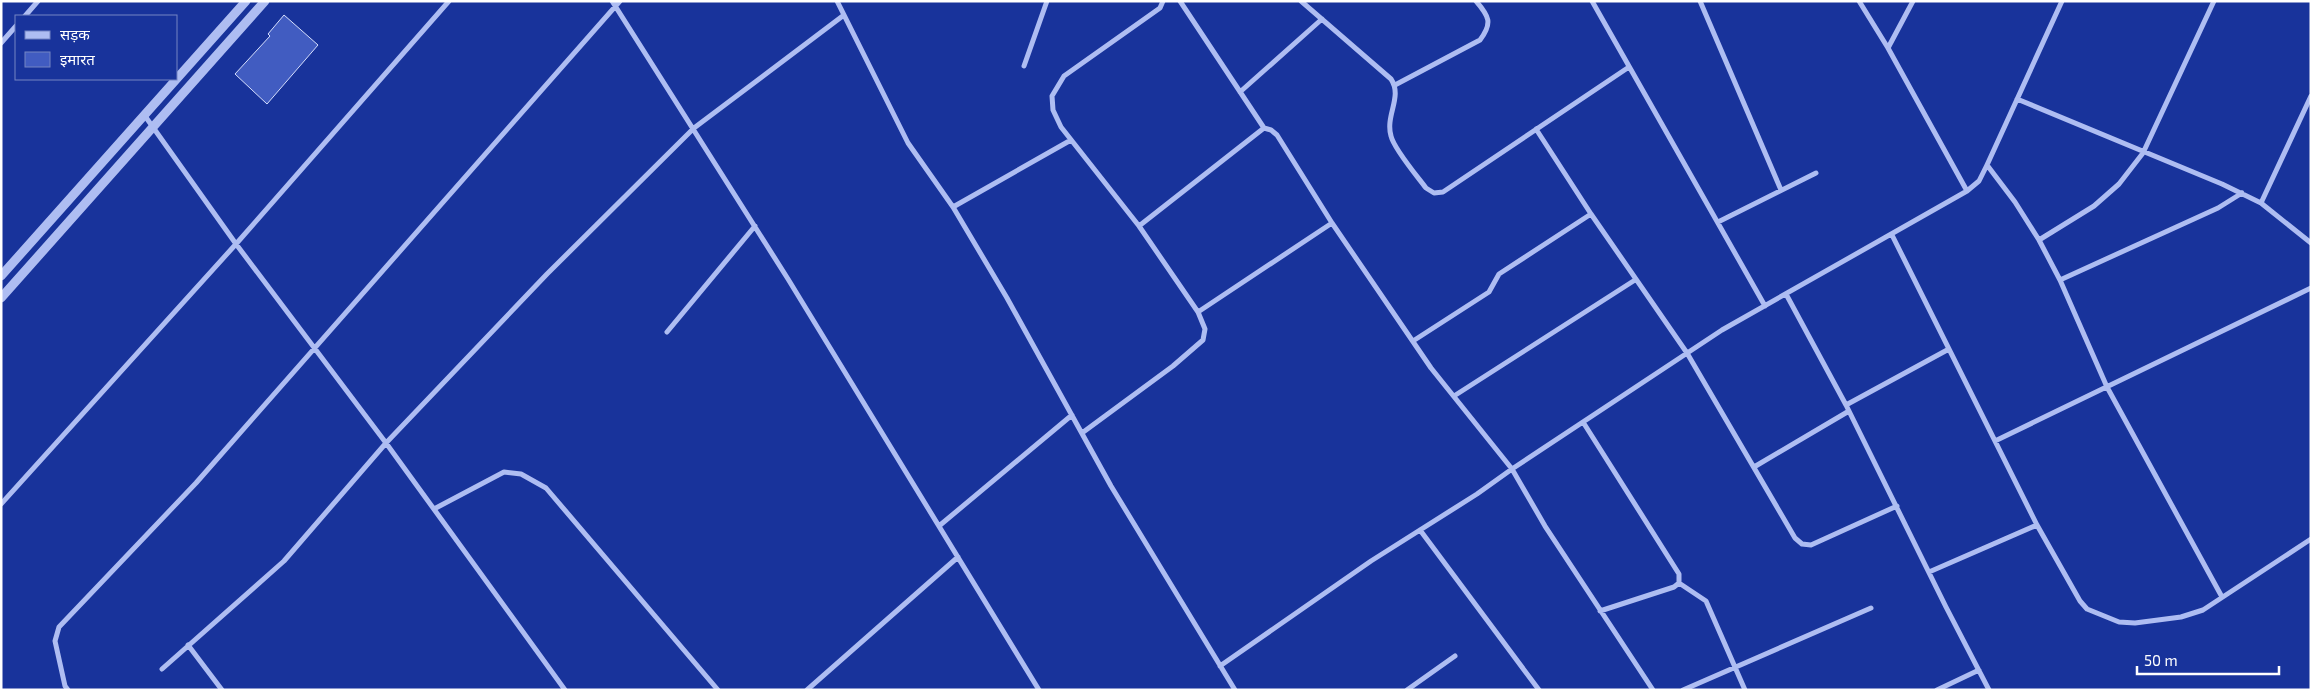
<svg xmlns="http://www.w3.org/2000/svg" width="2312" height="691" font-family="'Exo 2','Noto Sans Devanagari',sans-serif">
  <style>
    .building { fill: #415cc1; stroke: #d5defc }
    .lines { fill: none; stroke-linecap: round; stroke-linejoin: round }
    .minor { stroke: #aebdf2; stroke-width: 5 }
    .tertiary { stroke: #aebdf2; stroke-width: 9 }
  </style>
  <rect width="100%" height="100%" fill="#18339b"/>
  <path class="building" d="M 284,15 L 318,45 L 267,104 L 235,74 L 270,36 L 268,34 Z"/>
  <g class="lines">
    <path class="minor" d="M 612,1 L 788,279 L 1039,690
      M 837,1 L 908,143 L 953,207 L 1007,298 L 1111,486 L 1235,690
      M 1180,1 L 1264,128
      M 1301,1 L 1391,79 C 1403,97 1385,115 1391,136 C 1394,149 1417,176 1426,188 L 1434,193 L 1443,192 L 1629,67
      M 1592,1 L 1765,306
      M 1700,1 L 1781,190
      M 1859,1 L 1888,48 L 1967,191
      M 25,16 L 38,1
      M 1,43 L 16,26
      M 1888,48 L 1913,1
      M 1024,66 L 1047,1
      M 1395,85 L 1480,40 C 1493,23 1489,16 1476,1
      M 1240,92 L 1322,19
      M 2017,99 L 2222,184 L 2261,203 L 2311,243
      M 145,116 L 236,244 L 386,443 L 565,690
      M 1536,129 L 1591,214 L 1687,353 L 1795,538 L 1802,544 L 1811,545 L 1897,506
      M 1987,165 L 2015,202 L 2039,240 L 2060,280 L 2107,387 L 2222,597
      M 2261,203 L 2311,96
      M 953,207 L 1071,140
      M 1718,222 L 1816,173
      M 1139,226 L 1264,128 L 1271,130 L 1277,135 L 1332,223 L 1431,368 L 1512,469 L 1545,526 L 1653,690
      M 1892,235 L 2037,525 L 2080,601 L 2087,609 L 2119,622 L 2135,623 L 2181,617 L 2203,610 L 2311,539
      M 2039,240 L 2094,206 L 2119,184 L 2143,153 L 2214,1
      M 2060,280 L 2218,208 L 2242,193
      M 1786,294 L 1846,405 L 1946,607 L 1989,690
      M 1198,312 L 1332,223
      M 667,332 L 755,226
      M 1413,341 L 1489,292 L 1499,274 L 1591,214
      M 1454,396 L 1635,280
      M 1846,405 L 1949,349
      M 1583,422 L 1679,574 L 1679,583 L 1674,587 L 1600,611
      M 1082,433 L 1173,366 L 1203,340 L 1205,329 L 1198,312 L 1139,226 L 1061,127 L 1053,110 L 1052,96 L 1064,76 L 1160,8 L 1163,1
      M 1995,441 L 2311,288
      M 1754,467 L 1849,411
      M 1,504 L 236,244 L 449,1
      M 434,509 L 504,472 L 521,474 L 546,488 L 718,690
      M 939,526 L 1072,415
      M 1420,530 L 1539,690
      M 1929,572 L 2037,525
      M 1679,583 L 1706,601 L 1745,690
      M 188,645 L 222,690
      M 1220,666 L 1371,561 L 1477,494 L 1512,469 L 1722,330 L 1967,191 L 1979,181 L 1987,165 L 2062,1
      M 162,669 L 284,561 L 386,443 L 547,274 L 694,128 L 844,15
      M 68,690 L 65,686 L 55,641 L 59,627 L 196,483 L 620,1
      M 807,690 L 958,557
      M 1407,690 L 1455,656
      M 1683,690 L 1871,608
      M 1937,690 L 1979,670"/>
    <path class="tertiary" d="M 1,276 L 246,1
      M 1,298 L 265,1"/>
  </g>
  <rect width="2312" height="691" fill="none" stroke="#ffffff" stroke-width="5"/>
  <rect x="15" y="15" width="162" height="65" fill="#18339b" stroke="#7485c3"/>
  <rect x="25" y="31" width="25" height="8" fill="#aebdf2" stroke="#7485c3"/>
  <text x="60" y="40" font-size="15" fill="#ffffff">सड़क</text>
  <rect x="25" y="52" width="25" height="15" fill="#415cc1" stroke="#7485c3"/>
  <text x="60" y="65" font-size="15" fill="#ffffff">इमारत</text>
  <path d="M2137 666v8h142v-8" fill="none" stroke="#ffffff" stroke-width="2.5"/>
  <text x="2144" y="666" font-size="15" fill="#ffffff" stroke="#18339b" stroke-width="4" paint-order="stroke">50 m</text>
</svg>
